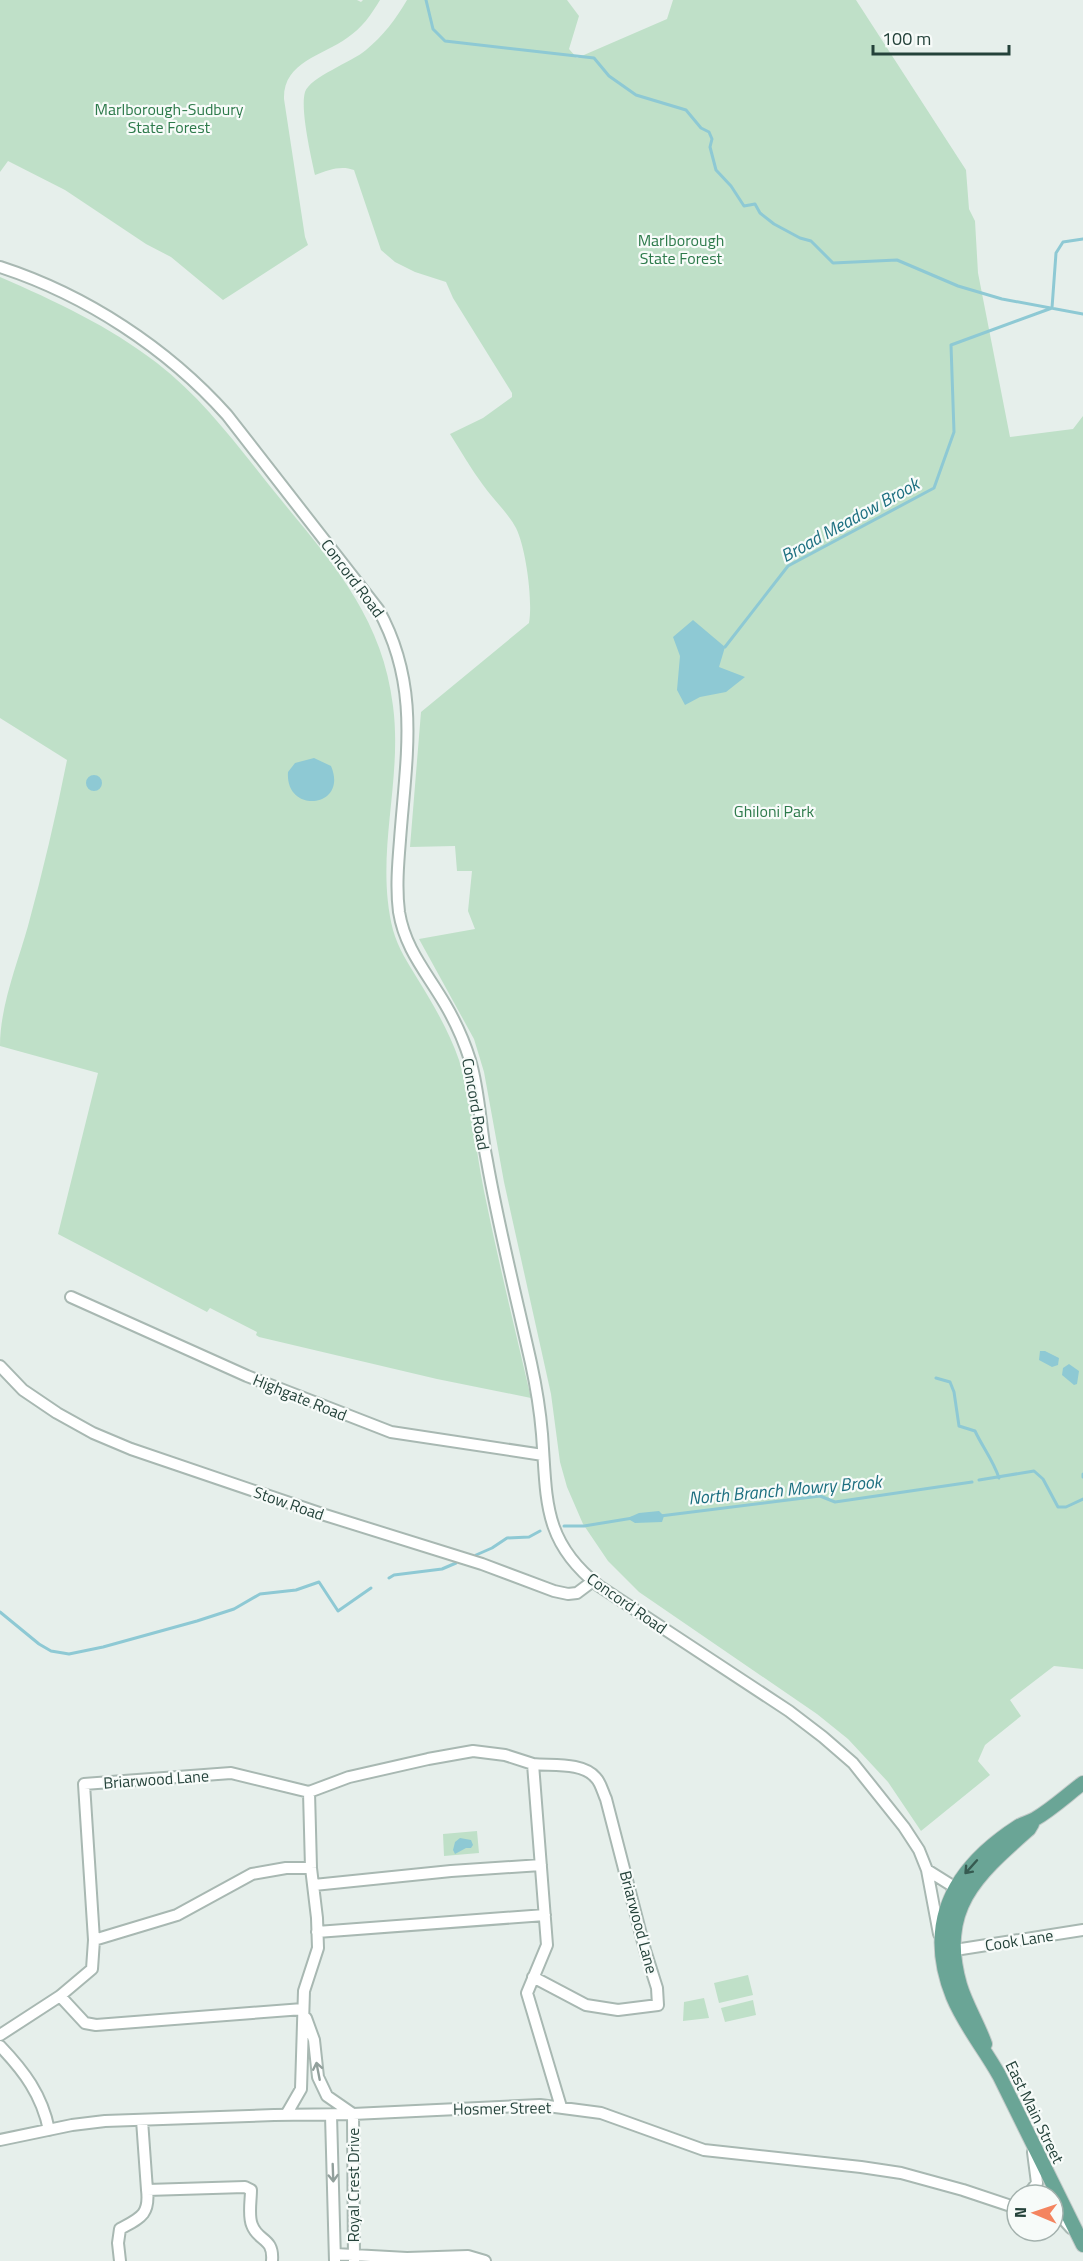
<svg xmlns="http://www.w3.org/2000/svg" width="1083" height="2261" font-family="'Titillium Web',sans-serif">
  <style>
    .green { fill: #bfe0c8 }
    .water { fill: #8ec9d4 }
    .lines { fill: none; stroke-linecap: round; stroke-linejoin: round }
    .stream { stroke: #8ec9d4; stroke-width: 3 }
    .minor-casing { stroke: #a8b8b2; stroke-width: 14 }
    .major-casing { stroke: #c2cac8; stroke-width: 16 }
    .minor { stroke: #fff; stroke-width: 10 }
    .major { stroke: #6aa596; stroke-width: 14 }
    .oneway { stroke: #365b51 }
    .oneway2 { stroke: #92a09c }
    .labels { text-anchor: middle; stroke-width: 4.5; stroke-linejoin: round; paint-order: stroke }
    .park-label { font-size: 16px; fill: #2d7a4b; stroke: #f7fbf9 }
    .street-label { font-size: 16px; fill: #24423a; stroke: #f7fbf9 }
    .water-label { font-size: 18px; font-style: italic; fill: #1c6f80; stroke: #f7fbf9 }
  </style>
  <rect width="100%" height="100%" fill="#e6efeb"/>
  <path class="green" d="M 0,0 L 357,0 L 361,2 L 363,0 L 380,0 C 371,15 362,28 347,38 C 322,56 283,62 284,99 L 305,237 L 308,245 L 223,300 L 171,257 L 146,244 L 65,190 L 8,161 L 0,172 Z
    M 407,0 L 567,0 L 579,16 L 569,49 L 577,58 L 667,19 L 673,0 L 856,0 L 966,170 L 969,209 L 975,221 L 978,273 L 1010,437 L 1073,429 L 1083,416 L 1083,1669 L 1054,1666 L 1010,1700 L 1021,1716 L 985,1745 L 978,1761 L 990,1775 L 921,1831 L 888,1782 L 848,1739 L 817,1714 L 639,1592 L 608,1561 L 583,1524 L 567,1487 L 560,1462 L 551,1394 L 504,1182 L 484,1072 L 474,1039 L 419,939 L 475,929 L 468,911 L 472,871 L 457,871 L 455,846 L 410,847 L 421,712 L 529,623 C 533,601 526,548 516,528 C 508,513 493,499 483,485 C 471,469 461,451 450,434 L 483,418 L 512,397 L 512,393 L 453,298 L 446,282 L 415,272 L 395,262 L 381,250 L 354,170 C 341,165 328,170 315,175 C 311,156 300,109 305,92 C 310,77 352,62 366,50 C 383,36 396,19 407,0 Z
    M 0,277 C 55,301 109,326 157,363 C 201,397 234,441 269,485 C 325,555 382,612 393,706 C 403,782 374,855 393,930 C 398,948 408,963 417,978 C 433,1004 449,1031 459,1060 C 472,1102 475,1147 484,1191 C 498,1260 515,1329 531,1398 L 437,1379 L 259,1337 L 256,1335 L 257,1332 L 210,1308 L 207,1312 L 58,1234 L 98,1073 L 0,1046 C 0,1006 17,965 28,926 C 43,871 56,816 67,760 L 0,718 Z
    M 477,1831 L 479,1853 L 444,1856 L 443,1834 Z
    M 748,1975 L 753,1995 L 719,2003 L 714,1983 Z
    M 704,1998 L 709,2018 L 683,2021 L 684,2002 Z
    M 753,2000 L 756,2015 L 725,2022 L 721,2008 Z"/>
  <path class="water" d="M 693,620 L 725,647 L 719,667 L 745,677 L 726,692 L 700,697 L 685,705 L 677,690 L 680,656 L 673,637 Z
    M 314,758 L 331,766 C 349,808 285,815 288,772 L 295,763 Z
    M86 783a8 8 0 1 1 16 0a8 8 0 1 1-16 0Z
    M 1040,1351 L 1045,1351 L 1059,1358 L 1058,1365 L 1052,1367 L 1039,1360 Z
    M 1069,1364 L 1079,1371 L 1077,1384 L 1074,1385 L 1062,1375 L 1063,1368 Z
    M 659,1511 L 664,1516 L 662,1522 L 635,1523 L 630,1520 L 630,1517 L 639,1513 Z
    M 460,1838 L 471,1840 L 473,1845 L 471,1848 L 466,1848 L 455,1854 L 453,1850 L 455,1842 Z"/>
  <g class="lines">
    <path class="stream" d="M 426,0 L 433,29 L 445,41 L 594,58 L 609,76 L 636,95 L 686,110 L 701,128 L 709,132 L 712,139 L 710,147 L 716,170 L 731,186 L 744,206 L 755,204 L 760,213 L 774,224 L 800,238 L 811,241 L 833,263 L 897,260 L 958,286 L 1002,299 L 1083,314
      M 725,647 L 788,566 L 934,488 L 954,432 L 951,345 L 1052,308 L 1056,253 L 1063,242 L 1083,239
      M 936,1378 L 950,1382 L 954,1392 L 959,1426 L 975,1431 C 983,1448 993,1460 999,1478
      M 1083,1474 L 1083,1477
      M 979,1480 L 1034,1471 L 1043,1479 L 1058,1507 L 1066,1507 L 1083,1499
      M 660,1516 L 820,1496 L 835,1502 L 972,1482
      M 564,1526 L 584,1526 L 633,1518
      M 476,1555 L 492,1548 L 507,1538 L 529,1537 L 540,1531
      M 389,1578 L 394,1575 L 442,1569 L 456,1563
      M 0,1612 L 39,1644 L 51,1651 L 69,1654 L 103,1647 L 197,1621 L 234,1609 L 260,1594 L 296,1590 L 319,1582 L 338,1611 L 371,1588"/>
    <g class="minor-casing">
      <path id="minor" d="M 0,267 C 86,295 167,348 227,415 L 378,609 C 421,686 406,757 400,840 C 398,864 396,889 399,912 C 405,949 427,973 445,1004 C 455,1021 464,1041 470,1060 C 480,1093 480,1128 487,1161 C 499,1229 516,1296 531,1363 C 536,1386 540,1410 542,1434 C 547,1500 542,1541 599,1586 L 789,1711 L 823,1737 L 853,1763 L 904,1827 L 919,1850 L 927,1870 L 939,1934
        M 71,1297 L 247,1376 L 391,1432 L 543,1455
        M 0,1366 L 23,1390 L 57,1413 L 93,1433 L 131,1449 L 325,1515 L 482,1564 L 554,1591 L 568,1594 L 577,1593 L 593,1581
        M 533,1764 C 552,1766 583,1762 596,1778 C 601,1783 603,1793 606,1799 L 645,1950 L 657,1988 L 658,2005 L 618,2010 L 586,2005 L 533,1977
        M 927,1870 L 951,1885 L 956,1898
        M 314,1885 L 451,1871 L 541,1865
        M 317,1932 L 545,1915
        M 94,1940 L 177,1915 L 252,1874 L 286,1868 L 311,1868
        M 955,1950 L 1083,1930
        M 60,1996 L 85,2023 L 96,2025 L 303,2009
        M 306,2018 L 314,2040 L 318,2077 L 327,2096 L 353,2114 L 354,2261
        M 0,2035 L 60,1996 L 92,1969 L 94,1940 L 84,1784 L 231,1773 L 309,1792
        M 0,2046 C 24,2071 42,2095 49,2130
        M 286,2115 L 301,2089 L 304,1991 L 318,1948 L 317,1918 L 311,1868 L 309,1792 L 349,1777 L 428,1759 L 473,1751 L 505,1755 L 533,1764 L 547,1945 L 527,1993 L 561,2107
        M 331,2115 L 335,2261
        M 142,2120 L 147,2190
        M 0,2140 L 72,2125 L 105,2121 L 274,2115 L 353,2114 L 540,2105 L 601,2113 L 704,2150 L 861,2167 L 901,2173 L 963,2190 L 1017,2208
        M 1028,2195 L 1037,2183 L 1033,2152
        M 1042,2195 L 1058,2195
        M 1053,2214 L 1063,2219 L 1071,2228
        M 335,2254 L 407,2258 L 468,2256 L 485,2261
        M 120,2261 L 118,2243 L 120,2229 C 140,2218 150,2215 147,2190 L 245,2187 L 251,2190 C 251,2200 248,2216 252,2225 C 258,2242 274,2237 272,2261"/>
    </g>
    <g class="major-casing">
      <path id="major" d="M 1083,1783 C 1067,1795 1052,1809 1035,1819 C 1030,1822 1024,1823 1019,1826 C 955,1867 923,1922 953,1997 C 965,2026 984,2048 999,2075 L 1083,2245
        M 985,2044 C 978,2024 966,2005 960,1985 C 938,1908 977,1875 1029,1829 L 1032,1824"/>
    </g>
    <use href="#minor" class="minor"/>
    <use href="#major" class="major"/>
  </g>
  <defs><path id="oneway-shaft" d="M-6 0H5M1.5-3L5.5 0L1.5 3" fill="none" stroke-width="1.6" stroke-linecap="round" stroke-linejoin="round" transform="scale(1.5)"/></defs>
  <use class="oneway" href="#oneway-shaft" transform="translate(971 1867) rotate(132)"/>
  <g class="oneway2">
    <use href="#oneway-shaft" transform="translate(318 2071) rotate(-101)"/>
    <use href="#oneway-shaft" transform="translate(333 2173) rotate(88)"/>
  </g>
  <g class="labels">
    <g class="park-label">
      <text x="169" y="115">Marlborough-Sudbury<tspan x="169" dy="18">State Forest</tspan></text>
      <text x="681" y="246">Marlborough<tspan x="681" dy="18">State Forest</tspan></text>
      <text x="774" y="817">Ghiloni Park</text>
    </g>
    <g class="street-label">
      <text transform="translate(353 578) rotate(53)" y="6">Concord Road</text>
      <text transform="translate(476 1104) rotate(80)" y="6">Concord Road</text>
      <text transform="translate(300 1397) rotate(22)" y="6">Highgate Road</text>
      <text transform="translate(289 1503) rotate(19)" y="6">Stow Road</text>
      <text transform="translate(627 1603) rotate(35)" y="6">Concord Road</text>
      <text transform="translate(156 1779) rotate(-4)" y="6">Briarwood Lane</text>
      <text transform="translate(639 1922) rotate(75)" y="6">Briarwood Lane</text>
      <text transform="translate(1019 1940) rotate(-9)" y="6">Cook Lane</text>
      <text transform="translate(502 2108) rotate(-1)" y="6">Hosmer Street</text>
      <text transform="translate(1035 2112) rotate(64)" y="6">East Main Street</text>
      <text transform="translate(353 2185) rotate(-90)" y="6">Royal Crest Drive</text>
    </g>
    <g class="water-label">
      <text transform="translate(850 520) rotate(-29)" y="6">Broad Meadow Brook</text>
      <text transform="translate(785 1490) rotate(-5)" y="6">North Branch Mowry Brook</text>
    </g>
  </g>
  <g transform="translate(1035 2213) rotate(272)"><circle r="28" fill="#f7fbf9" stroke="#a3b1ad" stroke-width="1.5"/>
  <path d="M0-4.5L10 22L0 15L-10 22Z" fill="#f4845f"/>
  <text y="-9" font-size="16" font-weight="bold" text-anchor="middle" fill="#24423a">N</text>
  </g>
  <path d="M873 45v9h136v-9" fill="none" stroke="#24423a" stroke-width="3"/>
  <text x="882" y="45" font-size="18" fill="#24423a" stroke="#f7fbf9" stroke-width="4.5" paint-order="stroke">100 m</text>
</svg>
